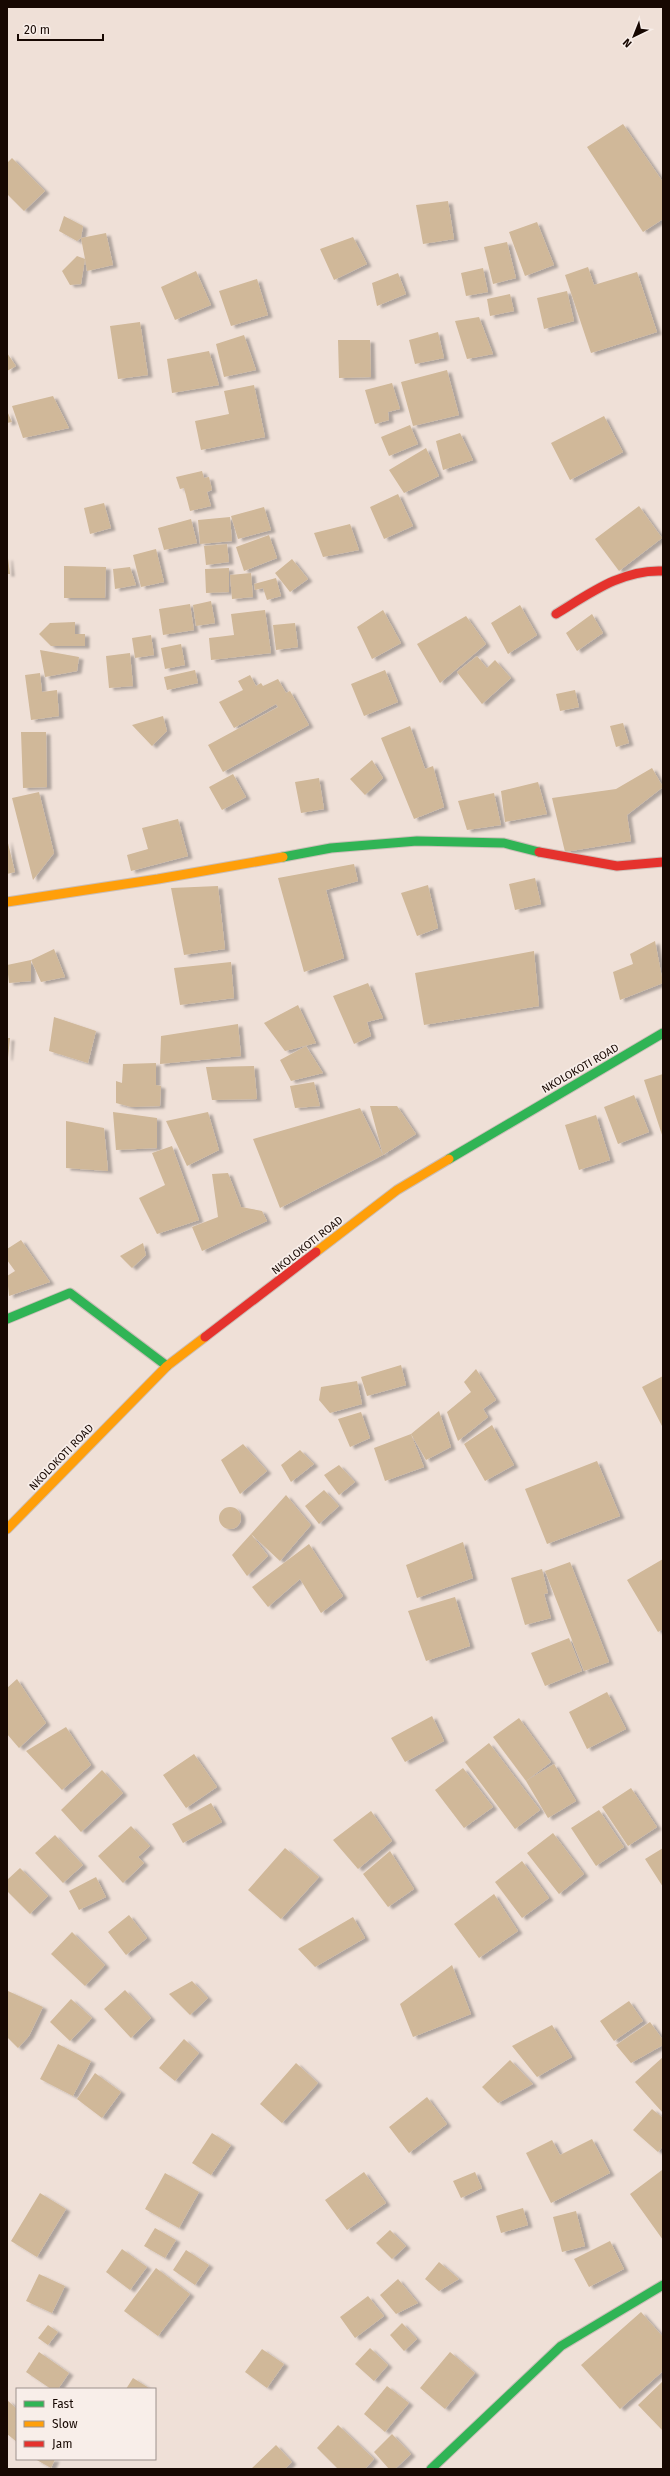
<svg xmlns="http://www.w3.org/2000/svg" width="670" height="2476" font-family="'Fira Sans',sans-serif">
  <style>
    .building { fill: #d0b899; filter: url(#shadow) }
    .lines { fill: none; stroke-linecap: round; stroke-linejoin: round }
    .fast-casing { stroke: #cbbeb7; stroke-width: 11 }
    .slow-casing { stroke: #cbbeb7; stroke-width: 11 }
    .jam-casing { stroke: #cbbeb7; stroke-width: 11 }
    .fast { stroke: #30b455; stroke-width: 9 }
    .slow { stroke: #ff9f0a; stroke-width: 9 }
    .jam { stroke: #e5322d; stroke-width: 9 }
    .labels { text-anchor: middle; stroke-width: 3.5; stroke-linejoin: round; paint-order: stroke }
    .street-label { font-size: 11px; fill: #170802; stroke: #f8eee9 }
  </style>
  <defs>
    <filter id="shadow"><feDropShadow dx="4.5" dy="2.5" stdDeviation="1" flood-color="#0004"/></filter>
  </defs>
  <rect width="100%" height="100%" fill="#efe0d7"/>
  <path class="building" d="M 623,124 L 663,182 L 663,219 L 643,232 L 587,147 Z
    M 12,158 L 45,191 L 24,211 L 7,194 L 7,163 Z
    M 448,201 L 454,239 L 423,244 L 416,205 Z
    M 64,216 L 83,226 L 81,238 L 106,233 L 113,265 L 87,271 L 85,259 L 81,284 L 70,285 L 62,271 L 77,256 L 85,259 L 81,238 L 77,241 L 59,231 Z
    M 537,222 L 554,265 L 525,276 L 509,232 Z
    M 353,237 L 367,264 L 334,280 L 320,249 Z
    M 507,242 L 516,278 L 493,284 L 484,247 Z
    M 588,267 L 594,285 L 637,272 L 657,332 L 591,353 L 565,275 Z
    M 483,268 L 488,292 L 466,296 L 461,273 Z
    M 196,271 L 211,305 L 175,320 L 161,287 Z
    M 398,273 L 406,294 L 377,306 L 372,283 Z
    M 257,279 L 268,315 L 231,326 L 219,291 Z
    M 567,291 L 574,321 L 544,329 L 537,298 Z
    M 510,294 L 514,311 L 490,316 L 487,299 Z
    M 479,317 L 493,354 L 467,359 L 455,321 Z
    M 140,322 L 148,375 L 118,379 L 110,326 Z
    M 438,332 L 444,358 L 415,364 L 409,340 Z
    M 244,335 L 256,370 L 224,377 L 216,344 Z
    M 338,340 L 370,340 L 371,377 L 339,378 Z
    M 209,351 L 219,385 L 172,393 L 167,359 Z
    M 7,353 L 16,366 L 7,371 Z
    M 447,370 L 459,415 L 413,426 L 401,382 Z
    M 392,383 L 400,409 L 388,412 L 389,420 L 375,424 L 365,390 Z
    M 254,385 L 265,437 L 201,450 L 195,421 L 229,414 L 224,391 Z
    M 53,396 L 69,428 L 23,438 L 12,406 Z
    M 7,411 L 12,422 L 7,423 Z
    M 604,416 L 623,452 L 570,480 L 551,443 Z
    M 410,425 L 418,444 L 389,456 L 381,437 Z
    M 460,433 L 473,460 L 443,470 L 436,441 Z
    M 426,448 L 439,476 L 404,493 L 389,470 Z
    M 202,471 L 204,478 L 209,477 L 212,490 L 207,492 L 211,506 L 190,511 L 184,488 L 180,489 L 176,477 Z
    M 398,494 L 413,526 L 384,539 L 370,507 Z
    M 104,503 L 111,528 L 90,534 L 84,508 Z
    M 639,506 L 662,538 L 619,571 L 595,539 Z
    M 264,507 L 271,530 L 238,539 L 231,516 Z
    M 230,517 L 232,541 L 200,544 L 198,520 Z
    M 191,519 L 197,543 L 164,550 L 158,528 Z
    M 350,524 L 359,550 L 323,557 L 314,533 Z
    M 269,535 L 277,558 L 244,571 L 236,547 Z
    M 227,544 L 229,562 L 206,565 L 204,546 Z
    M 156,549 L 164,582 L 141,587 L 133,555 Z
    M 7,558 L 8,558 L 10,574 L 7,574 Z
    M 292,559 L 308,579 L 290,592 L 275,573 Z
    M 64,566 L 106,567 L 105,598 L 64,598 Z
    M 130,567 L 136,585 L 115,589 L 113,569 Z
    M 229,568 L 229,592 L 206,593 L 205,569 Z
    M 251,573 L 253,597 L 232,599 L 230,575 Z
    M 276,578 L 281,596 L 267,600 L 263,588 L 255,590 L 254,584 Z
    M 211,601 L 215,623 L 196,626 L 193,605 Z
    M 190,604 L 194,630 L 163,635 L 159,609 Z
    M 520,605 L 537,635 L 508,654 L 491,623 Z
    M 265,610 L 271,653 L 211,660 L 209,638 L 234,635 L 231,614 Z
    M 383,610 L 401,643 L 372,659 L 357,627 Z
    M 592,614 L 603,633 L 577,651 L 566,633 Z
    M 466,616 L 486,644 L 440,683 L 417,644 Z
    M 75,622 L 75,634 L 85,634 L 85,646 L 51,646 L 39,634 L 50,623 Z
    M 295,623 L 298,647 L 276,650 L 273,625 Z
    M 151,635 L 154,655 L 135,658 L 132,638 Z
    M 181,644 L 185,665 L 165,669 L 161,648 Z
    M 40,650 L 79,657 L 77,671 L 45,677 Z
    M 130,653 L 133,686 L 109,688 L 106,656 Z
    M 477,656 L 487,668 L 495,660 L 511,678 L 482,704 L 457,672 Z
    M 195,670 L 198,683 L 167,690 L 164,677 Z
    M 385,670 L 398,702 L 364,716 L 351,684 Z
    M 40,673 L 42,692 L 57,690 L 59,716 L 31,720 L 25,675 Z
    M 250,675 L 256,686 L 261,683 L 263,686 L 278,679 L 286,693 L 290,691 L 309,725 L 223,772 L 208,745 L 278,707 L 276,704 L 234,728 L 219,702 L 243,690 L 238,681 Z
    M 575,690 L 579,707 L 560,711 L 556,694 Z
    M 163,716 L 167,731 L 152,746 L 132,725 Z
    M 623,723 L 629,743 L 616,747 L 610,726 Z
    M 410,726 L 425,769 L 433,766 L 444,807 L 414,819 L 381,738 Z
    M 21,732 L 46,732 L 47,787 L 23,788 Z
    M 372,760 L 383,778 L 365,795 L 350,779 Z
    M 652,768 L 663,787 L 627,815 L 631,841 L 565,852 L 552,798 L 616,789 Z
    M 233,774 L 246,797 L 222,810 L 209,787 Z
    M 319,778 L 324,809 L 301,813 L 295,782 Z
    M 538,782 L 547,814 L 505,822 L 501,791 Z
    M 39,792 L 54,853 L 33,880 L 12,798 Z
    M 494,793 L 501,825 L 467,830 L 458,801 Z
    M 178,819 L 188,856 L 131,871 L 127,855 L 148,849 L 142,828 Z
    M 7,839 L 15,872 L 7,874 Z
    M 354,864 L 358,881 L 326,890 L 344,958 L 304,972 L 278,878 Z
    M 535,878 L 541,904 L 515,910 L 509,884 Z
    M 428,885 L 438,928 L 417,936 L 401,893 Z
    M 218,886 L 225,949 L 184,955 L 171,888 Z
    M 655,941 L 663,983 L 620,1000 L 613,972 L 633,964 L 630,954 Z
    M 54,949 L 65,977 L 41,982 L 31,960 Z
    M 534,951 L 539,1006 L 424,1025 L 415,973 Z
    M 31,960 L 31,981 L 9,983 L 7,965 Z
    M 231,962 L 234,998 L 180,1005 L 174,968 Z
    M 368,983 L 383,1018 L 367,1022 L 371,1036 L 354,1044 L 333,996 Z
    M 298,1005 L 316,1043 L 285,1051 L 264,1023 Z
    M 54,1017 L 96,1031 L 88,1063 L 49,1051 Z
    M 238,1024 L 241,1056 L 160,1064 L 161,1036 Z
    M 7,1038 L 10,1038 L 8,1058 L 7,1058 Z
    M 306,1046 L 323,1073 L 291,1081 L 280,1060 Z
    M 156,1063 L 156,1085 L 161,1086 L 160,1106 L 131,1107 L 116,1103 L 116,1081 L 122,1083 L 123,1064 Z
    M 254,1066 L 257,1099 L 212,1100 L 206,1067 Z
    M 663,1074 L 663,1138 L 644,1080 Z
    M 314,1082 L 320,1106 L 295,1108 L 290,1086 Z
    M 634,1095 L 649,1132 L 618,1144 L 604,1107 Z
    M 370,1106 L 397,1106 L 416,1134 L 383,1155 L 280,1208 L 253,1139 L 360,1108 L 383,1155 Z
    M 113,1112 L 157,1118 L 157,1148 L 116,1150 Z
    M 208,1112 L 219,1150 L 187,1166 L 166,1121 Z
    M 596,1115 L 610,1160 L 579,1170 L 565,1125 Z
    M 66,1121 L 104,1128 L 108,1171 L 66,1168 Z
    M 172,1146 L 199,1220 L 157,1234 L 139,1198 L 165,1185 L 152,1153 Z
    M 228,1173 L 241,1207 L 262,1211 L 267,1221 L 202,1251 L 192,1227 L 218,1217 L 212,1174 Z
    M 21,1240 L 50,1282 L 9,1296 L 7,1276 L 15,1271 L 7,1260 L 7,1249 Z
    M 143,1243 L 146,1255 L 132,1268 L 120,1256 Z
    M 401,1365 L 406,1385 L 367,1396 L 361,1377 Z
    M 476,1369 L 496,1400 L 483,1409 L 488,1417 L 458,1441 L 447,1412 L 471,1392 L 464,1382 Z
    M 663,1376 L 663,1428 L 642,1387 Z
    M 357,1381 L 362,1404 L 330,1413 L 319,1400 L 321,1387 Z
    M 439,1411 L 451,1447 L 426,1460 L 411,1434 Z
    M 361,1412 L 370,1438 L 350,1447 L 338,1419 Z
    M 492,1425 L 514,1465 L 485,1481 L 464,1444 Z
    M 411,1434 L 424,1467 L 385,1481 L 374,1448 Z
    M 243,1444 L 267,1471 L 240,1494 L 221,1460 Z
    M 300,1450 L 314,1464 L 291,1482 L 281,1465 Z
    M 597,1461 L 620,1516 L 547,1544 L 525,1489 Z
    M 339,1465 L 355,1482 L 339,1495 L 324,1475 Z
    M 324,1490 L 339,1506 L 319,1524 L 305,1506 Z
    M 286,1495 L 311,1525 L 280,1561 L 251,1534 L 268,1556 L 247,1576 L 232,1555 L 251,1534 Z
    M219 1518a11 11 0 1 1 22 0a11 11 0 1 1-22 0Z
    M 463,1542 L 473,1578 L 417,1598 L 406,1565 Z
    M 309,1544 L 343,1596 L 321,1613 L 300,1579 L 268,1607 L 252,1587 Z
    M 663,1559 L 663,1629 L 658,1632 L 627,1580 Z
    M 570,1562 L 609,1662 L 584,1671 L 545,1571 Z
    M 542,1569 L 548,1593 L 544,1594 L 551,1618 L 525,1625 L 511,1578 Z
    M 455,1597 L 470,1646 L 426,1661 L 408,1611 Z
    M 569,1638 L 582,1671 L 545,1686 L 531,1653 Z
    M 17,1679 L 46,1723 L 19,1748 L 7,1734 L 7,1688 Z
    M 607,1692 L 626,1729 L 587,1749 L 569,1712 Z
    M 432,1716 L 444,1741 L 405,1762 L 391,1738 Z
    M 519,1718 L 551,1762 L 526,1781 L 554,1764 L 576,1801 L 548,1818 L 526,1781 L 493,1737 Z
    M 66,1727 L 91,1765 L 62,1790 L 26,1751 Z
    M 489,1743 L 540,1810 L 515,1829 L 465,1762 Z
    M 194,1754 L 217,1787 L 186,1808 L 163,1775 Z
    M 463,1768 L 493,1807 L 464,1828 L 435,1790 Z
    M 102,1770 L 123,1793 L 81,1832 L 61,1810 Z
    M 631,1788 L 657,1827 L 628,1846 L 602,1807 Z
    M 211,1803 L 222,1822 L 183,1843 L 172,1824 Z
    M 599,1810 L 624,1847 L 596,1866 L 571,1828 Z
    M 371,1811 L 392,1841 L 358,1869 L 333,1840 Z
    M 131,1826 L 150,1846 L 138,1857 L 144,1863 L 123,1883 L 98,1856 Z
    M 553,1833 L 584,1874 L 559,1894 L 527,1853 Z
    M 55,1835 L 83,1865 L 63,1883 L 35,1853 Z
    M 285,1848 L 319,1877 L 281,1919 L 248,1890 Z
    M 663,1848 L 663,1887 L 645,1859 Z
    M 390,1851 L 414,1889 L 388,1907 L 363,1874 Z
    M 522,1861 L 549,1898 L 522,1918 L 495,1882 Z
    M 20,1868 L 48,1896 L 30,1914 L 7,1891 L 7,1880 Z
    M 96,1877 L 106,1897 L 79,1910 L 69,1891 Z
    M 494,1894 L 518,1931 L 479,1958 L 454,1924 Z
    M 129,1915 L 147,1938 L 126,1955 L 108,1932 Z
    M 353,1917 L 365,1938 L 315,1967 L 298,1949 Z
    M 72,1932 L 105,1965 L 85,1986 L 51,1954 Z
    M 452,1965 L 471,2014 L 413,2037 L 400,2004 Z
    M 192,1981 L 208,1998 L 190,2015 L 169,1994 Z
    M 125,1990 L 151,2018 L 131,2038 L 104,2009 Z
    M 8,1991 L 43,2007 L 29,2036 L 18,2048 L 7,2037 Z
    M 71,1999 L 92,2018 L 70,2041 L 50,2022 Z
    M 629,2001 L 643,2021 L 614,2041 L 600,2021 Z
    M 650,2022 L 663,2040 L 663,2045 L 631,2063 L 616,2045 Z
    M 552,2025 L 572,2057 L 537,2077 L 512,2046 Z
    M 184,2039 L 199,2053 L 175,2081 L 159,2068 Z
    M 58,2044 L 91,2061 L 73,2096 L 40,2079 Z
    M 663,2057 L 663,2113 L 635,2082 Z
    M 510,2060 L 533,2084 L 498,2103 L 482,2087 Z
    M 296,2063 L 318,2083 L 282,2123 L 260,2104 Z
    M 95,2073 L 121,2092 L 102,2118 L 77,2099 Z
    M 427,2097 L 447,2124 L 409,2153 L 389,2127 Z
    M 652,2109 L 663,2118 L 663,2146 L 658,2152 L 633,2130 Z
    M 212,2133 L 231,2145 L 211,2175 L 192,2163 Z
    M 592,2139 L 610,2173 L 551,2203 L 526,2153 L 552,2140 L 560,2155 Z
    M 662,2170 L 663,2172 L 663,2240 L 630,2194 Z
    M 364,2172 L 386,2203 L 347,2230 L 325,2200 Z
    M 475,2172 L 482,2188 L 461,2198 L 453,2181 Z
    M 165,2173 L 199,2192 L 179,2228 L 145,2209 Z
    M 40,2193 L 66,2209 L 37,2257 L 11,2241 Z
    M 523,2208 L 528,2225 L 501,2233 L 496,2216 Z
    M 576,2211 L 585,2246 L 562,2252 L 553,2217 Z
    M 155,2228 L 176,2240 L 165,2258 L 144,2246 Z
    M 390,2230 L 406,2246 L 392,2259 L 376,2243 Z
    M 610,2241 L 624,2269 L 589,2287 L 574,2259 Z
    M 122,2249 L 147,2267 L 130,2290 L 106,2272 Z
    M 186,2250 L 209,2265 L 195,2285 L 173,2270 Z
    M 439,2262 L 459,2279 L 439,2291 L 425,2279 Z
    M 156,2268 L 190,2294 L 158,2336 L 124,2311 Z
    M 39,2274 L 65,2286 L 52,2313 L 26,2301 Z
    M 398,2279 L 418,2303 L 396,2314 L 380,2295 Z
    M 368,2296 L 384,2316 L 355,2338 L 340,2317 Z
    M 641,2312 L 663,2337 L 663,2371 L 620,2409 L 581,2365 Z
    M 402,2323 L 417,2339 L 404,2351 L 390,2335 Z
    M 48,2325 L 58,2332 L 48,2345 L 38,2338 Z
    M 370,2348 L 388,2365 L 374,2381 L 355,2364 Z
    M 262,2349 L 284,2364 L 267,2388 L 245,2372 Z
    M 39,2352 L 69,2373 L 58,2389 L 51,2389 L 26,2372 Z
    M 450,2352 L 475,2373 L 445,2409 L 420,2388 Z
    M 133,2378 L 149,2388 L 149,2389 L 126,2389 Z
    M 663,2381 L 663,2431 L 638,2405 Z
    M 387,2386 L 409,2403 L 385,2432 L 364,2414 Z
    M 7,2400 L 17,2409 L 17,2442 L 7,2434 Z
    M 338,2425 L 374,2459 L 365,2469 L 338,2469 L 317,2448 Z
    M 392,2434 L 411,2454 L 395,2469 L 389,2469 L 374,2452 Z
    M 276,2445 L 292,2462 L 285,2469 L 251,2469 Z
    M 35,2459 L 55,2459 L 51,2468 Z"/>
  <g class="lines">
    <g class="fast-casing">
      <path id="fast" d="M 283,857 L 331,848 L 417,841 L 504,843 L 539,852
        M 449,1159 L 663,1033
        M 7,1319 L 70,1293 L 167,1366
        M 431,2469 L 561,2346 L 663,2285"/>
    </g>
    <g class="slow-casing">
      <path id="slow" d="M 7,902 L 158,879 L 283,857
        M 316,1252 L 397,1190 L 449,1159
        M 7,1529 L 167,1366 L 205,1337"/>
    </g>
    <g class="jam-casing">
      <path id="jam" d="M 556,614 C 589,594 622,569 663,571
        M 539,852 L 617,866 L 663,862
        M 205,1337 L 316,1252"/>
    </g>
    <use href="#fast" class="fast"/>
    <use href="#slow" class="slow"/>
    <use href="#jam" class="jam"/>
  </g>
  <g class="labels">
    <g class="street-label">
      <text transform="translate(580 1068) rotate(-30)" y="4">NKOLOKOTI ROAD</text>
      <text transform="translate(307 1245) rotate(-38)" y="4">NKOLOKOTI ROAD</text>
      <text transform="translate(61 1457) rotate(-46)" y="4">NKOLOKOTI ROAD</text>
    </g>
  </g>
  <rect width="670" height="2476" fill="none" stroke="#170802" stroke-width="16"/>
  <rect x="16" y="2388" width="140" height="72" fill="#f8eee9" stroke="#9e928d"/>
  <rect x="24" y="2401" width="20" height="6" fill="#30b455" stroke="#9e928d"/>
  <text x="52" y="2408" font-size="12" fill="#170802">Fast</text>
  <rect x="24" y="2421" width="20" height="6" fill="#ff9f0a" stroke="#9e928d"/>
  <text x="52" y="2428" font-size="12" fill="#170802">Slow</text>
  <rect x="24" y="2441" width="20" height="6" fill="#e5322d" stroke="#9e928d"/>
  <text x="52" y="2448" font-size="12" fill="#170802">Jam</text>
  <g transform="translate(634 36) rotate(223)" stroke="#f8eee9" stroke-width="3" paint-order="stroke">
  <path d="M0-3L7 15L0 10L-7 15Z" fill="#170802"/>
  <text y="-6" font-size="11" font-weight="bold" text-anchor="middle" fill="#170802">N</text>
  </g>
  <path d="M18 34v6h85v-6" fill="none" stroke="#170802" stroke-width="2"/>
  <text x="24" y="34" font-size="12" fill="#170802" stroke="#f8eee9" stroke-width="3" paint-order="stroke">20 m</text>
</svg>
